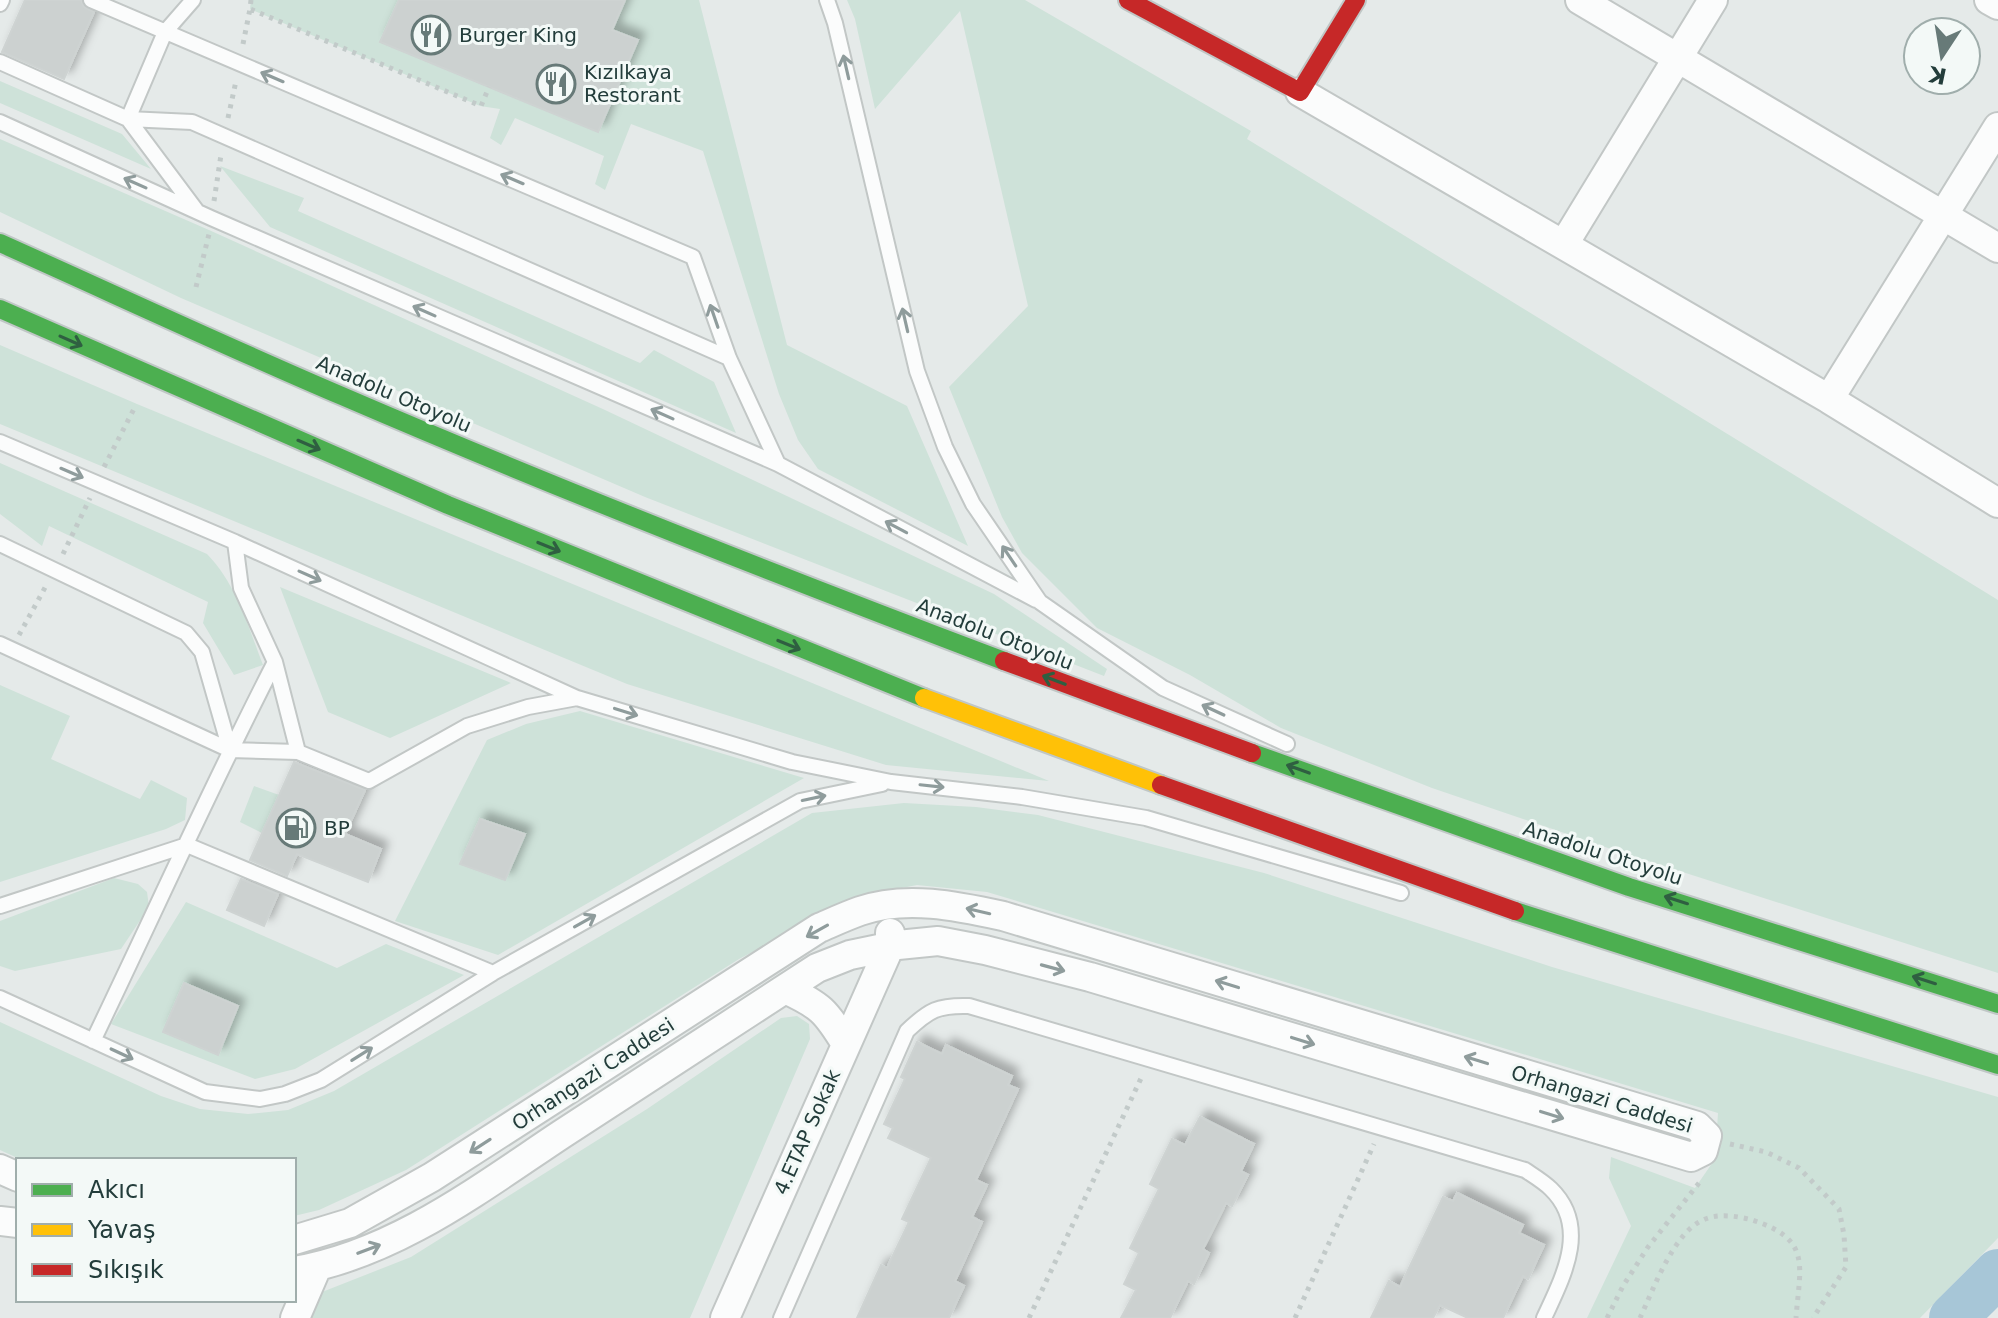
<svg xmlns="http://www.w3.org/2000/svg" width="1998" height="1318" font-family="'DejaVu Sans',sans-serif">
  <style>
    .green { fill: #cee2d9 }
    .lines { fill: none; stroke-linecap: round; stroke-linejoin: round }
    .river { stroke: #a7c6d7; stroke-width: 48 }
    .building { fill: #ccd1d0; stroke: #ced3d2; stroke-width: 2; filter: url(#shadow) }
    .lane-casing { stroke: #c2c7c6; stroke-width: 18 }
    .street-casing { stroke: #c2c7c6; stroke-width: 32 }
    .fast-casing { stroke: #c0c7c6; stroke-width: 22 }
    .slow-casing { stroke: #c0c7c6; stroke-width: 22 }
    .jam-casing { stroke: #c0c7c6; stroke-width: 22 }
    .path { stroke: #c2cac9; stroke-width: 5; stroke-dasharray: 4 6; stroke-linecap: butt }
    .lane { stroke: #fbfcfc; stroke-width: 14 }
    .street { stroke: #fbfcfc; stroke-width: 28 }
    .fast { stroke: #4caf50; stroke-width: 18 }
    .slow { stroke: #ffc107; stroke-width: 18 }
    .jam { stroke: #c62828; stroke-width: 18 }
    .oneway { stroke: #8f9c9c }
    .oneway2 { stroke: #2f5f41 }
    .labels { text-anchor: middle; stroke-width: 6; stroke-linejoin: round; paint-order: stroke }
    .poi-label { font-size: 20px; fill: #233d3b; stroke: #f3f9f7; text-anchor: start }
    .street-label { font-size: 20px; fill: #233d3b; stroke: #f3f9f7 }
  </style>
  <defs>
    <filter id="shadow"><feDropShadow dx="7" dy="-7" stdDeviation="4" flood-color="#0004"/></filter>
  </defs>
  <rect width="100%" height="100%" fill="#e5eae9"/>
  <path class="green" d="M 251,0 L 699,0 L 787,345 L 907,406 L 968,546 L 818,469 L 798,440 L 779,394 L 703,151 L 631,124 L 605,190 L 595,184 L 604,156 L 515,118 L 501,145 L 490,138 L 500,109 L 480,106 L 250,9 Z
    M 847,0 L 1025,0 L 1251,131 L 1247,139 L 1998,600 L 1998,973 L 1614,850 L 1432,788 L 1281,728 L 1190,675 L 1097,628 L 1022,553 L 1002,517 L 949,387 L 1028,306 L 960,11 L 875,109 L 855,19 Z
    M 0,81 L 122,134 L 151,169 L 0,103 Z
    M 0,139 L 209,230 L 605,410 L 994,594 L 1107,669 L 1104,676 L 645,497 L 181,298 L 0,212 Z
    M 220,166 L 304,198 L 298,211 L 640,363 L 654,350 L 714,382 L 736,433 L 270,227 Z
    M 0,345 L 137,404 L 1049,781 L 886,765 L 627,684 L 0,424 Z
    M 0,463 L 207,554 C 237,585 248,626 263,665 L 234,675 L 203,623 L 208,602 L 49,526 L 42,546 L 0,514 Z
    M 280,587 L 511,683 L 390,738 L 328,712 Z
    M 0,685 L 70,716 L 51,759 L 140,799 L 151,780 L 187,798 L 185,820 L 166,829 L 0,882 Z
    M 580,711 L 804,778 L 498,955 L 395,921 L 487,740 L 526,724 Z
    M 254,786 L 279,795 L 262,833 L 240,822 Z
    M 904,803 L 976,807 L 1038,815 L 1264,873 L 1552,967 L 1998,1097 L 1998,1238 L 1920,1318 L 1587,1318 L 1631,1226 L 1609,1178 L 1611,1157 L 1695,1188 L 1715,1159 L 1718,1113 L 987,892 L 917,885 L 861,896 L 739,959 L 406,1170 L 319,1210 L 294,1216 L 294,1160 L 22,1160 L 0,1150 L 0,1022 L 161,1096 L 200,1109 L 248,1114 L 288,1110 L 334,1091 L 812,813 Z
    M 114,878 L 138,884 L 147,892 L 149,907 L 121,949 L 15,971 L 0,966 L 0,921 Z
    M 186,902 L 337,968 L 386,944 L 464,975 L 295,1069 L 255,1079 L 111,1024 Z
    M 797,1016 L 809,1024 L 810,1039 L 690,1318 L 307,1318 L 317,1294 L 411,1257 L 647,1109 L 781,1018 Z"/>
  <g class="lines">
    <path class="river" d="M 1953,1318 L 1998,1273"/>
  </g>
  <path class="building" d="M 25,0 L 81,0 L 84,7 L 94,12 L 64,79 L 2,52 Z
    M 399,0 L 625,0 L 612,30 L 638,40 L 598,132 L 380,42 Z
    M 294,762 L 365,790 L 345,834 L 381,849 L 368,882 L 297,854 L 287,876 L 250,860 Z
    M 480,819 L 525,834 L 505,880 L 460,864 Z
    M 241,879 L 278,894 L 264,926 L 227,910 Z
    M 184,983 L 238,1006 L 218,1055 L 163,1032 Z
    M 917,1042 L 942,1054 L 946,1045 L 1012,1076 L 1008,1085 L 1018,1089 L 976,1180 L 987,1185 L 972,1217 L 982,1222 L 955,1281 L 964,1286 L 949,1318 L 857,1318 L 881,1265 L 887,1268 L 909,1222 L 902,1219 L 931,1158 L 888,1138 L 893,1128 L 884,1124 L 905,1079 L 901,1077 Z
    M 1200,1117 L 1254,1144 L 1241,1171 L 1248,1175 L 1232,1206 L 1226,1203 L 1203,1249 L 1209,1253 L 1194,1284 L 1188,1281 L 1170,1318 L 1121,1318 L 1136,1290 L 1124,1284 L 1139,1253 L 1130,1248 L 1159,1189 L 1150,1184 L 1172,1139 L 1185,1145 Z
    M 1457,1193 L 1523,1225 L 1519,1233 L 1544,1245 L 1528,1279 L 1523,1276 L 1503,1318 L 1468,1318 L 1440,1305 L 1433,1318 L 1371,1318 L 1389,1281 L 1400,1287 L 1443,1197 L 1453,1201 Z"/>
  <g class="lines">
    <g class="lane-casing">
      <path id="lane" d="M 91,0 L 693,257 L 729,358 L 778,464
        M 193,0 L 165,32 L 128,119 L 192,122 L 729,358
        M 827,0 L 835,23 L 917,371 L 945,447 L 973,504 L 1040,602 L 1163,688 L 1287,744
        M 0,4 L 2,0
        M 0,62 L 128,119 L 196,210
        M 0,122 L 211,218 L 778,464 L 1036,600
        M 0,442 L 235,542 L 577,698 L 792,762 L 891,782 L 1022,797 L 1146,818 L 1401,893
        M 235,542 L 241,588 L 275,662 L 298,752 L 369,781 L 467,726 L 528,707 L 577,698
        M 0,544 L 186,633 L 202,652 L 230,750
        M 0,644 L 230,750 L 298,752
        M 0,906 L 187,845 L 493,973
        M 0,998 L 205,1092 L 260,1099 L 285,1094 L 321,1080 L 493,973 L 800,801 L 882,784
        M 93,1041 C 154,914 211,786 275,662
        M 781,1318 L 907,1031 C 929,1010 938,1005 969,1006 L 1525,1170 C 1534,1176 1544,1182 1551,1189 C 1590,1227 1563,1277 1544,1318"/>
    </g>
    <g class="street-casing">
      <path id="street" d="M 1580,0 L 1998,248
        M 1989,0 L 1998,5
        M 1300,92 L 1829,399 L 1998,503
        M 1564,244 L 1713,0
        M 1829,399 L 1998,127
        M 785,989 C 820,1005 826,1011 846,1044
        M 0,1169 L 18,1177
        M 0,1221 L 18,1223
        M 294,1240 L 350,1223 L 432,1177 L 819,928 C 833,922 846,916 860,911 C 906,895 957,906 1003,916 L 1697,1126 L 1707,1136 L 1703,1151 L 1691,1157 L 1090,977 L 985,950 L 938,941 L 898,945 L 850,955 L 817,968 C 732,1023 647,1079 562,1134 C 479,1189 395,1254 294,1271
        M 295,1318 L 317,1267
        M 725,1318 L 890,946 L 890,933"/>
    </g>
    <g class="fast-casing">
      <path id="fast" d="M 0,243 C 114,294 227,347 342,396 C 560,490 782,577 1004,661
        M 0,309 L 448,505 L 924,698
        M 1252,753 L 1629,887 L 1998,1004
        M 1515,911 L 1998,1065"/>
    </g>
    <g class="slow-casing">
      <path id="slow" d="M 924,698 L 1161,785"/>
    </g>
    <g class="jam-casing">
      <path id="jam" d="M 1128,0 L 1300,92 L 1356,0
        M 1004,661 L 1252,753
        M 1161,785 L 1515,911"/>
    </g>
    <path class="path" d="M 251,0 L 250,9 L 481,106 L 489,87
      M 243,44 L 250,9
      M 228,118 L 236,81
      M 214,201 L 221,155
      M 196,287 L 209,234
      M 104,467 L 136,405
      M 63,554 L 90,498
      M 19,635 L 47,584
      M 1730,1144 L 1766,1152 L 1799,1168 L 1839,1209 L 1844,1235 L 1846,1267 L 1813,1318
      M 1029,1318 L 1143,1074
      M 1295,1318 L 1374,1144
      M 1607,1318 L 1623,1286 L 1648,1247 L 1699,1183
      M 1640,1318 C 1653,1290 1674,1232 1703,1220 C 1717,1213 1738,1216 1752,1220 C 1812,1239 1800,1265 1796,1318"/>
    <use href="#lane" class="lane"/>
    <use href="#street" class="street"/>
    <use href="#fast" class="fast"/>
    <use href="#slow" class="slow"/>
    <use href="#jam" class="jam"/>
  </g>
  <defs><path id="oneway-shaft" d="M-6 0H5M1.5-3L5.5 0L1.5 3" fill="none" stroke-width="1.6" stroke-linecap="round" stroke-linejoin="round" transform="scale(2)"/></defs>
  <g class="oneway">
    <use href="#oneway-shaft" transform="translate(846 67) rotate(-103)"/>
    <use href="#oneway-shaft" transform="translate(272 77) rotate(-157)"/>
    <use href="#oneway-shaft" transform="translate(512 179) rotate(-157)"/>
    <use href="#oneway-shaft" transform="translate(135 183) rotate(-156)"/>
    <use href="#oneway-shaft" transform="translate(424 311) rotate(-156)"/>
    <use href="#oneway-shaft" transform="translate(714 316) rotate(-109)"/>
    <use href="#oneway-shaft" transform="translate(905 320) rotate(-103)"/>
    <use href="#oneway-shaft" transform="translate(662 414) rotate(-156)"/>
    <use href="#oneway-shaft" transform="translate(72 473) rotate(23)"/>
    <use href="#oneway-shaft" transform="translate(896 527) rotate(-152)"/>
    <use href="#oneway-shaft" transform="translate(1009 556) rotate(-124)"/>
    <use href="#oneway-shaft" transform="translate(310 576) rotate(24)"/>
    <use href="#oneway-shaft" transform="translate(1213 710) rotate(-155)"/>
    <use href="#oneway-shaft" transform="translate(626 712) rotate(17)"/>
    <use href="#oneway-shaft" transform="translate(932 786) rotate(6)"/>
    <use href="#oneway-shaft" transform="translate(814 798) rotate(-12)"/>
    <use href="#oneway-shaft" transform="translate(978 911) rotate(-167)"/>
    <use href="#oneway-shaft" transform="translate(585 921) rotate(-29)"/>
    <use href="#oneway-shaft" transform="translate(817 931) rotate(151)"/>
    <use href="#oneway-shaft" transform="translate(1053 968) rotate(15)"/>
    <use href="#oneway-shaft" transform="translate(1227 984) rotate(-163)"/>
    <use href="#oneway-shaft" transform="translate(1303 1041) rotate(17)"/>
    <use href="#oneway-shaft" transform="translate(122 1054) rotate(25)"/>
    <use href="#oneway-shaft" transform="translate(362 1054) rotate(-32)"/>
    <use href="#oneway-shaft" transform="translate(1476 1060) rotate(-163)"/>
    <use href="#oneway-shaft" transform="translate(1552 1115) rotate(17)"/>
    <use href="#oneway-shaft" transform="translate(480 1146) rotate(147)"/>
    <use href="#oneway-shaft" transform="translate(369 1249) rotate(-21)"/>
  </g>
  <g class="oneway2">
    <use href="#oneway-shaft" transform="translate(71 341) rotate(24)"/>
    <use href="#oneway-shaft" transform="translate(309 445) rotate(23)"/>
    <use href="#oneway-shaft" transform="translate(549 547) rotate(22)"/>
    <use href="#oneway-shaft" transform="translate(789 645) rotate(22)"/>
    <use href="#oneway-shaft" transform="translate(1054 680) rotate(-159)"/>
    <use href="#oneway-shaft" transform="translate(1298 769) rotate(-160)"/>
    <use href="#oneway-shaft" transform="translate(1676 900) rotate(-162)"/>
    <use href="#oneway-shaft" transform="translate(1924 980) rotate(-162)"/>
  </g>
  <defs>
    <g id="restaurant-ring" transform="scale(2)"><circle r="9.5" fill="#f3f9f7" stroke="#677a78" stroke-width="1.5"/><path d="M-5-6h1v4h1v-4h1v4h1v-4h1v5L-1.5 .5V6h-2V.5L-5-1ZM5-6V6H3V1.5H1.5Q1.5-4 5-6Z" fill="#677a78"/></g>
    <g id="fuel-ring" transform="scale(2)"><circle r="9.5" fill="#f3f9f7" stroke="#677a78" stroke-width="1.5"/><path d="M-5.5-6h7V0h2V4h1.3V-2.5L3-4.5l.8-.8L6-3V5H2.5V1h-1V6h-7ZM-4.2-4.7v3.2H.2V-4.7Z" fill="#677a78"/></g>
  </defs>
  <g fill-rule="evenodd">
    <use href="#restaurant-ring" x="431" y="35"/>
    <use href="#restaurant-ring" x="556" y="84"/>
    <use href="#fuel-ring" x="296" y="828"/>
  </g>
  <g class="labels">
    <g class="poi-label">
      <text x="459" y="42">Burger King</text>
      <text x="584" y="79">Kızılkaya<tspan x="584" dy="23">Restorant</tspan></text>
      <text x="324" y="835">BP</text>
    </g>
    <g class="street-label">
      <text transform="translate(394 394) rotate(23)" y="7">Anadolu Otoyolu</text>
      <text transform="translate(995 634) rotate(21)" y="7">Anadolu Otoyolu</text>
      <text transform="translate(1603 853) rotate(18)" y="7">Anadolu Otoyolu</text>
      <text transform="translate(593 1074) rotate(-33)" y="7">Orhangazi Caddesi</text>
      <text transform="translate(1602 1099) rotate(17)" y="7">Orhangazi Caddesi</text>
      <text transform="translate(807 1132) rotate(-66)" y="7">4.ETAP Sokak</text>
    </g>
  </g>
  <rect x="16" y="1158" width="280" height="144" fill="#f3f9f7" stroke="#a0aeac" stroke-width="2"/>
  <rect x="32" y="1184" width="40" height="12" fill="#4caf50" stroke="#a0aeac" stroke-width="2"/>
  <text x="88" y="1198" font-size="24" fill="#233d3b">Akıcı</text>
  <rect x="32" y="1224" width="40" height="12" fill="#ffc107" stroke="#a0aeac" stroke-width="2"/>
  <text x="88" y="1238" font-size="24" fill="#233d3b">Yavaş</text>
  <rect x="32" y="1264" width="40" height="12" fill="#c62828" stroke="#a0aeac" stroke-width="2"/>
  <text x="88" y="1278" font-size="24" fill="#233d3b">Sıkışık</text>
  <g transform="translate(1942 56) rotate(192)"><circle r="38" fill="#f3f9f7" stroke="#a0aeac" stroke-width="2"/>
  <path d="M0-6L14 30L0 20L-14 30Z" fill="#677a78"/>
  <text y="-12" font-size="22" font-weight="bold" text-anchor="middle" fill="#233d3b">K</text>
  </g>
</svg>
